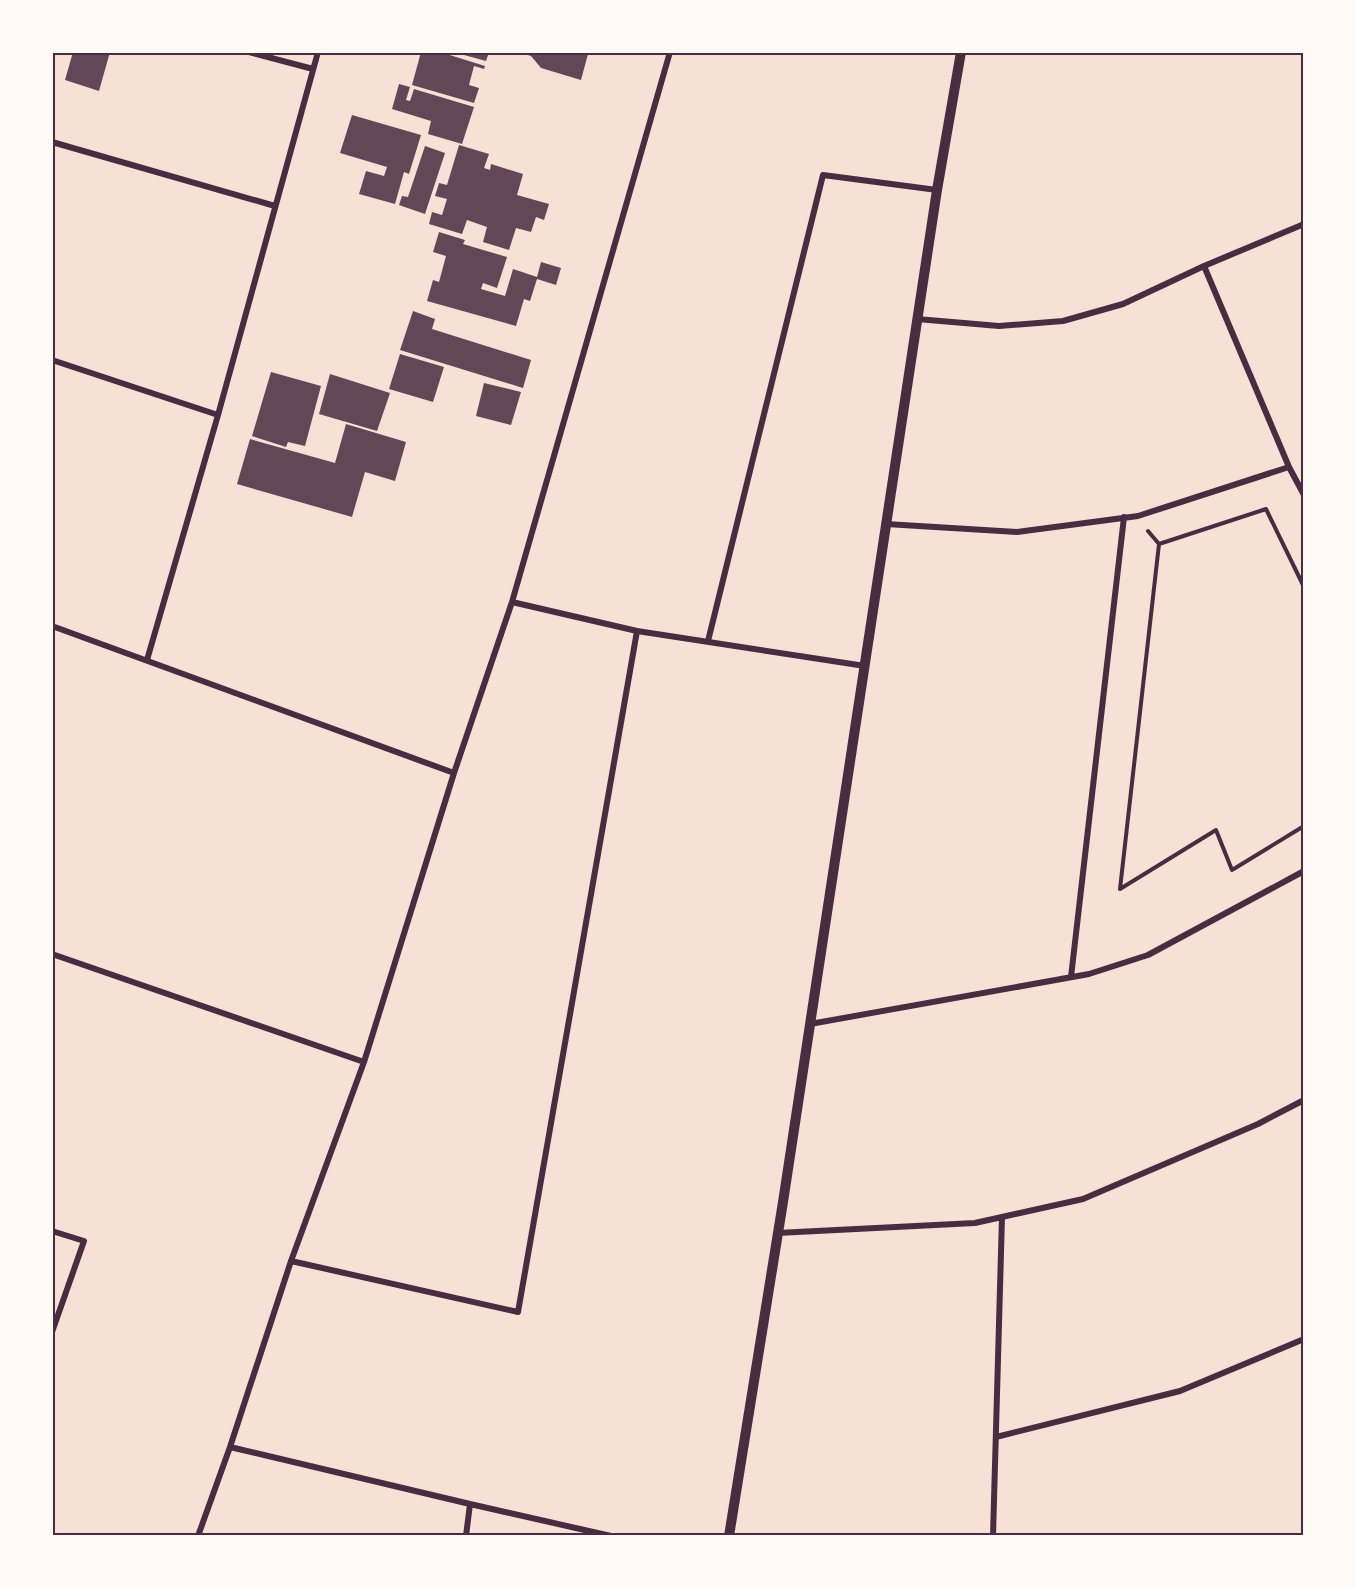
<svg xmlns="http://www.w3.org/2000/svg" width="1356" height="1588" font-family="'Open Sans',sans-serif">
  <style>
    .building { fill: #644757 }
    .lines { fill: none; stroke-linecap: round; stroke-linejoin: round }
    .path { stroke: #4a2c40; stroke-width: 4 }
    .minor { stroke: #4a2c40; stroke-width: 6 }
    .tertiary { stroke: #4a2c40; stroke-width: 10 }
    .neatline { fill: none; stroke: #4a2c40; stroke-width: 2 }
  </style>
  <rect width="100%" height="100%" fill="#f7e1d7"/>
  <path class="building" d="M 73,52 L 110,52 L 99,91 L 65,80 Z
    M 421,52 L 440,52 L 485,66 L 484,69 L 474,66 L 469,85 L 479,88 L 474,103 L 412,85 Z
    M 465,52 L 489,52 L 486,61 L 464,55 Z
    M 517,52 L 585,52 L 588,54 L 581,80 L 541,68 L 531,56 Z
    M 399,84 L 410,87 L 406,100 L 410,101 L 414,89 L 474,107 L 462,144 L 428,134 L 431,121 L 392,109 Z
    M 352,115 L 421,135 L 409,174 L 404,172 L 395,204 L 359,194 L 366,171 L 384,176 L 387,167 L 340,153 Z
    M 459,145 L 489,154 L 484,168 L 490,170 L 491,164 L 523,174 L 517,195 L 549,204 L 544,220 L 536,217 L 531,232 L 516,228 L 509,250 L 483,242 L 487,227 L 467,220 L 462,234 L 429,224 L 432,212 L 442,215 L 447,199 L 435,196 L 439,183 L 447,185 Z
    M 425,146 L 445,153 L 425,214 L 399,205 L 402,196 L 408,197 Z
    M 439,232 L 465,240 L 463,244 L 507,257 L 497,288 L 483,283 L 481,289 L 505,296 L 513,269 L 537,277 L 541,262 L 561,268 L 556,285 L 537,279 L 530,301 L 524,299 L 516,326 L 427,301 L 433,280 L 439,282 L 446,256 L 433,252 Z
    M 413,311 L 435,319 L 432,329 L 531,360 L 523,388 L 400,350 Z
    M 400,354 L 444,367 L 433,402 L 389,389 Z
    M 271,372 L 321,386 L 305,446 L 288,442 L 286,447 L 252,436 Z
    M 330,374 L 390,393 L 377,431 L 319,414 Z
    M 484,383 L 521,392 L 511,425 L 476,416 Z
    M 346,424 L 406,442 L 395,481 L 365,472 L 352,517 L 237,484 L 250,439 L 335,463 Z"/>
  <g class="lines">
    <path class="path" d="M 1148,531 L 1159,544
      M 1304,587 L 1266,509 L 1159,544 L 1120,889 L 1216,830 L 1232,870 L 1304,826"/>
    <path class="minor" d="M 249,52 L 313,69
      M 52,142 L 275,206
      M 1204,266 L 1289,467 L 1304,495
      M 917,319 L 999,326 L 1063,321 L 1123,304 L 1204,266 L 1304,224
      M 52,360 L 218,415
      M 886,524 L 1017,532 L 1138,516 L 1289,467
      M 52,626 L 454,773
      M 637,631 L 865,666
      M 708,641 L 823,175 L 937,190
      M 147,660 L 218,415 L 318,52
      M 52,954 L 364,1062
      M 1071,977 L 1124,517
      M 810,1024 L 1089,974 L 1148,955 L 1304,871
      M 52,1231 L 84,1241 L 52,1332
      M 777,1233 L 975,1223 L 1083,1199 L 1258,1124 L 1304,1100
      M 291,1261 L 518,1312 L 637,631 L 512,602
      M 996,1437 L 1180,1391 L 1304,1339
      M 230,1447 L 470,1504 L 466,1536
      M 470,1504 L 611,1536
      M 198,1536 L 230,1447 L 291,1261 L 364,1062 L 454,773 L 512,602 L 670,52
      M 993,1536 L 1002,1217"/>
    <path class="tertiary" d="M 729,1536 L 783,1202 L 937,190 L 961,52"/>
  </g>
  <rect width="1356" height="1588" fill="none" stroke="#fffaf5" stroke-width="108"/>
  <rect x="54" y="54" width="1248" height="1480" class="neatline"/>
</svg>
